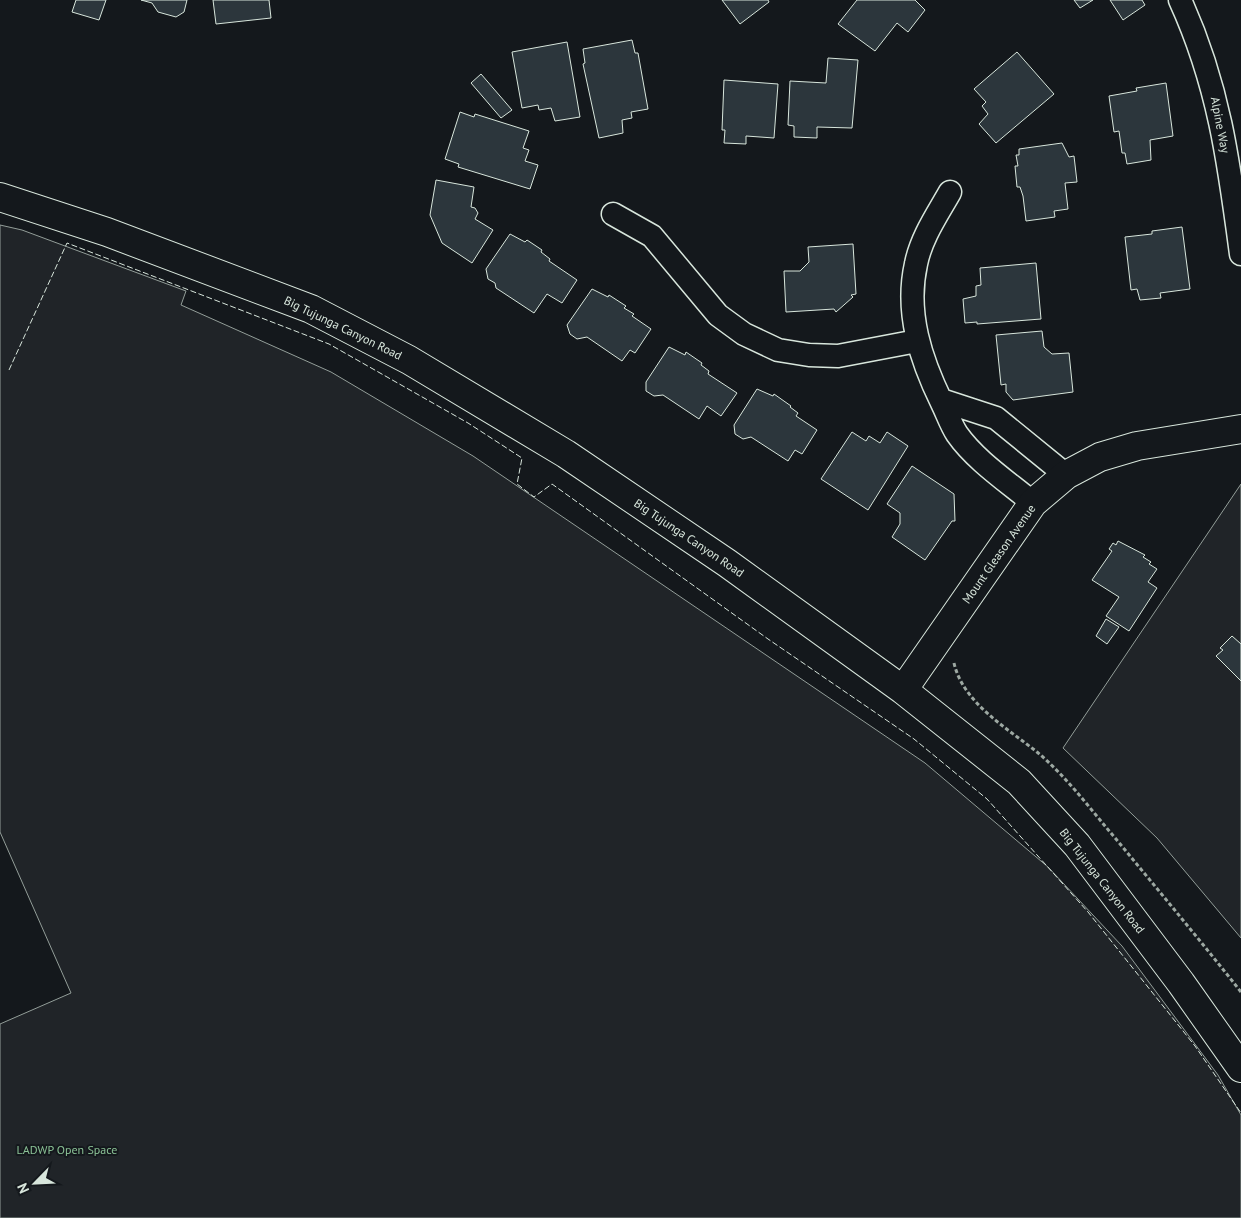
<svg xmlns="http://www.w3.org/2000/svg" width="1241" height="1218" font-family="'PT Sans',sans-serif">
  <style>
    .green { fill: #202428; stroke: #939e99 }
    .building { fill: #2c363c; stroke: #d8e6dc }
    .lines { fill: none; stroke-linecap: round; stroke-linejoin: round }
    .street-casing { stroke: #d8e6dc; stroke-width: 25 }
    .secondary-casing { stroke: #d8e6dc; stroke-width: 30 }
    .path { stroke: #9da8a2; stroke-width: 3; stroke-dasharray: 4 2.5; stroke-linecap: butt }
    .street { stroke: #14181c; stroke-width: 22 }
    .secondary { stroke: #14181c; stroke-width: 28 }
    .fence { stroke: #d8e6dc; stroke-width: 1; stroke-dasharray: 6 2.5; stroke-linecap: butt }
    .labels { text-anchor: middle; stroke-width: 4; stroke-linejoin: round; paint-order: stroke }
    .street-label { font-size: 12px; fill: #d8e6dc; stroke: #14181c }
    .park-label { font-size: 12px; fill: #8ac095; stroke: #14181c }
  </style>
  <rect width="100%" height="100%" fill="#14181c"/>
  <path class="green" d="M 0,225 L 22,230 L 186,291 L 181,305 L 331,372 L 473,456 L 925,763 L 1048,867 L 1122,946 L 1218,1075 L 1241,1115 L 1241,1218 L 0,1218 L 0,1024 L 71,993 L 0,832 Z
    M 1241,484 L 1241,938 L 1157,838 L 1063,748 Z"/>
  <path class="building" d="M 76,0 L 106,0 L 99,20 L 72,12 Z
    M 141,0 L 187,0 L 184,12 L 176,17 L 158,12 L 152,3 Z
    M 213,0 L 269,0 L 271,18 L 216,24 Z
    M 722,0 L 768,0 L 769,2 L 740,24 Z
    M 857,0 L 915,0 L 925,10 L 908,32 L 897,23 L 875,51 L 838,24 Z
    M 1074,0 L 1093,0 L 1080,8 Z
    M 1110,0 L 1142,0 L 1145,5 L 1123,20 Z
    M 632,40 L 635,53 L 638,53 L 648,109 L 631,112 L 632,118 L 622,120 L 623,133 L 599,138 L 583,64 L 585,63 L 583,49 Z
    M 567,42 L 580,117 L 555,121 L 551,108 L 539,110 L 538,105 L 522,108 L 512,52 Z
    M 1017,52 L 1054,94 L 996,143 L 979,124 L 988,114 L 982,106 L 986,102 L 974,89 Z
    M 828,58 L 858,60 L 852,128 L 817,127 L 817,138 L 794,137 L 794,126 L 788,125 L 790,81 L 826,83 Z
    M 481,74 L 512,110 L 501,118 L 471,83 Z
    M 724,80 L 778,84 L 774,138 L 746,136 L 746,144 L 724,143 L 725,130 L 722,130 Z
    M 1166,83 L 1173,136 L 1150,140 L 1151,160 L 1127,164 L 1125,153 L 1122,153 L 1119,131 L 1114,132 L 1109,96 L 1137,91 L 1136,88 Z
    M 460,112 L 474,117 L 475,114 L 529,131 L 523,148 L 529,150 L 525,161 L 538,165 L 530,189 L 458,167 L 459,164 L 445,159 Z
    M 1062,143 L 1069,157 L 1074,156 L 1077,182 L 1065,183 L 1068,209 L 1054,211 L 1055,217 L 1026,221 L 1023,196 L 1020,187 L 1017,187 L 1015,166 L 1018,166 L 1016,155 L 1019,155 L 1019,149 Z
    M 436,180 L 474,187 L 471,207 L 475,208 L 478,213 L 475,219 L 493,230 L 472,263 L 442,243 L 430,215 Z
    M 1182,227 L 1190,289 L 1160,293 L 1161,298 L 1140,300 L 1137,289 L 1131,290 L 1125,237 L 1152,234 L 1152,231 Z
    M 510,234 L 525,242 L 527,240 L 542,250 L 541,252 L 550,259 L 549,261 L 577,280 L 562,303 L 547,294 L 534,313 L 496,288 L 495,283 L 488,279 L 486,269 Z
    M 853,244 L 856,294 L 851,295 L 853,297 L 836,312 L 834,309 L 786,312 L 784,271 L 800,271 L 809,262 L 808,247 Z
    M 1036,263 L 1041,319 L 977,324 L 977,322 L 965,323 L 963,299 L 976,296 L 976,286 L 981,285 L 980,268 Z
    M 592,289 L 608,297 L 609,295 L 626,306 L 624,308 L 634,314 L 632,316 L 651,329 L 635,353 L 630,350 L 622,361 L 587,337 L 577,339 L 570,334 L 567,325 Z
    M 1042,331 L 1044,347 L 1052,354 L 1069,353 L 1073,392 L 1013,400 L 1006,392 L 1006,384 L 1001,385 L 996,335 Z
    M 669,347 L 685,355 L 686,352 L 702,363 L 701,365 L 709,371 L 708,374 L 737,393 L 721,416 L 707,406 L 699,419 L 663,395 L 654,396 L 646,391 L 646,382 Z
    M 757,389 L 773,396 L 774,394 L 791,406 L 790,407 L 798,413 L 796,416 L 817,430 L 802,454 L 795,450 L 788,461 L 751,437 L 743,439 L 735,434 L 734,425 Z
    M 852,432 L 866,441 L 869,436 L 880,443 L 887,432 L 908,446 L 868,510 L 821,479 Z
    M 912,466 L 954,494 L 955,521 L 952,521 L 925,560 L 892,537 L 900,524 L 900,513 L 887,504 Z
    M 1118,541 L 1145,555 L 1143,557 L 1151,562 L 1149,564 L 1157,569 L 1148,582 L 1157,588 L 1129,631 L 1106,616 L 1119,597 L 1092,580 L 1112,551 L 1109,549 L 1113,543 L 1116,545 Z
    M 1106,619 L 1119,627 L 1107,644 L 1096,636 Z
    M 1232,636 L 1241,644 L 1241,681 L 1216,656 L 1223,650 L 1220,648 Z"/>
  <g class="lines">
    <g class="street-casing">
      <path id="street" d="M 1180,0 C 1219,85 1229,163 1241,254
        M 950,192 C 937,215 921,238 916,264 C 905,313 921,360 942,403 C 947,413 951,425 957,434 C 976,461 1008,482 1033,503
        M 613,214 L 652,236 L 718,315 L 744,334 L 778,350 L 809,355 L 838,356 L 917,341
        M 941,400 L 996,418 L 1066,475"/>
    </g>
    <g class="secondary-casing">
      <path id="secondary" d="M 0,197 L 107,232 L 311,309 L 409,360 L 566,454 L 727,563 L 903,690 L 1019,782 L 1077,845 L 1181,983 L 1241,1068
        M 903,690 L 1033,503 L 1066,475 L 1100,457 L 1137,446 L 1241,429"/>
    </g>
    <path class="path" d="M 954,663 C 963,703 1007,728 1037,752 C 1067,777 1091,810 1116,839 C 1158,890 1200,940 1241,992"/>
    <use href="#street" class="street"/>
    <use href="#secondary" class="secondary"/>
    <path class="fence" d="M 9,370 L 67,243 L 329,344 L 468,423 L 522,458 L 517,484 L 534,497 L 552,484 L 768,639 L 914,739 L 987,799 L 1088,912 L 1195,1046 L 1241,1113"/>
  </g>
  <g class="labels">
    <g class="street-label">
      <text transform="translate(1220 125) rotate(79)" y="4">Alpine Way</text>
      <text transform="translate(343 328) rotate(26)" y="4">Big Tujunga Canyon Road</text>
      <text transform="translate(689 538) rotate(34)" y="4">Big Tujunga Canyon Road</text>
      <text transform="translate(999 554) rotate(-55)" y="4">Mount Gleason Avenue</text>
      <text transform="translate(1102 881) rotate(52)" y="4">Big Tujunga Canyon Road</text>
    </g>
    <g class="park-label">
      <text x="67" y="1154">LADWP Open Space</text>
    </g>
  </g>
  <g transform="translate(35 1183) rotate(246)" stroke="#14181c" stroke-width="4" paint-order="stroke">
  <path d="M0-4L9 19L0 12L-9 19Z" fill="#d8e6dc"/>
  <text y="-8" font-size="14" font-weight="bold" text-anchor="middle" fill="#d8e6dc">N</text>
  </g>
</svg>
